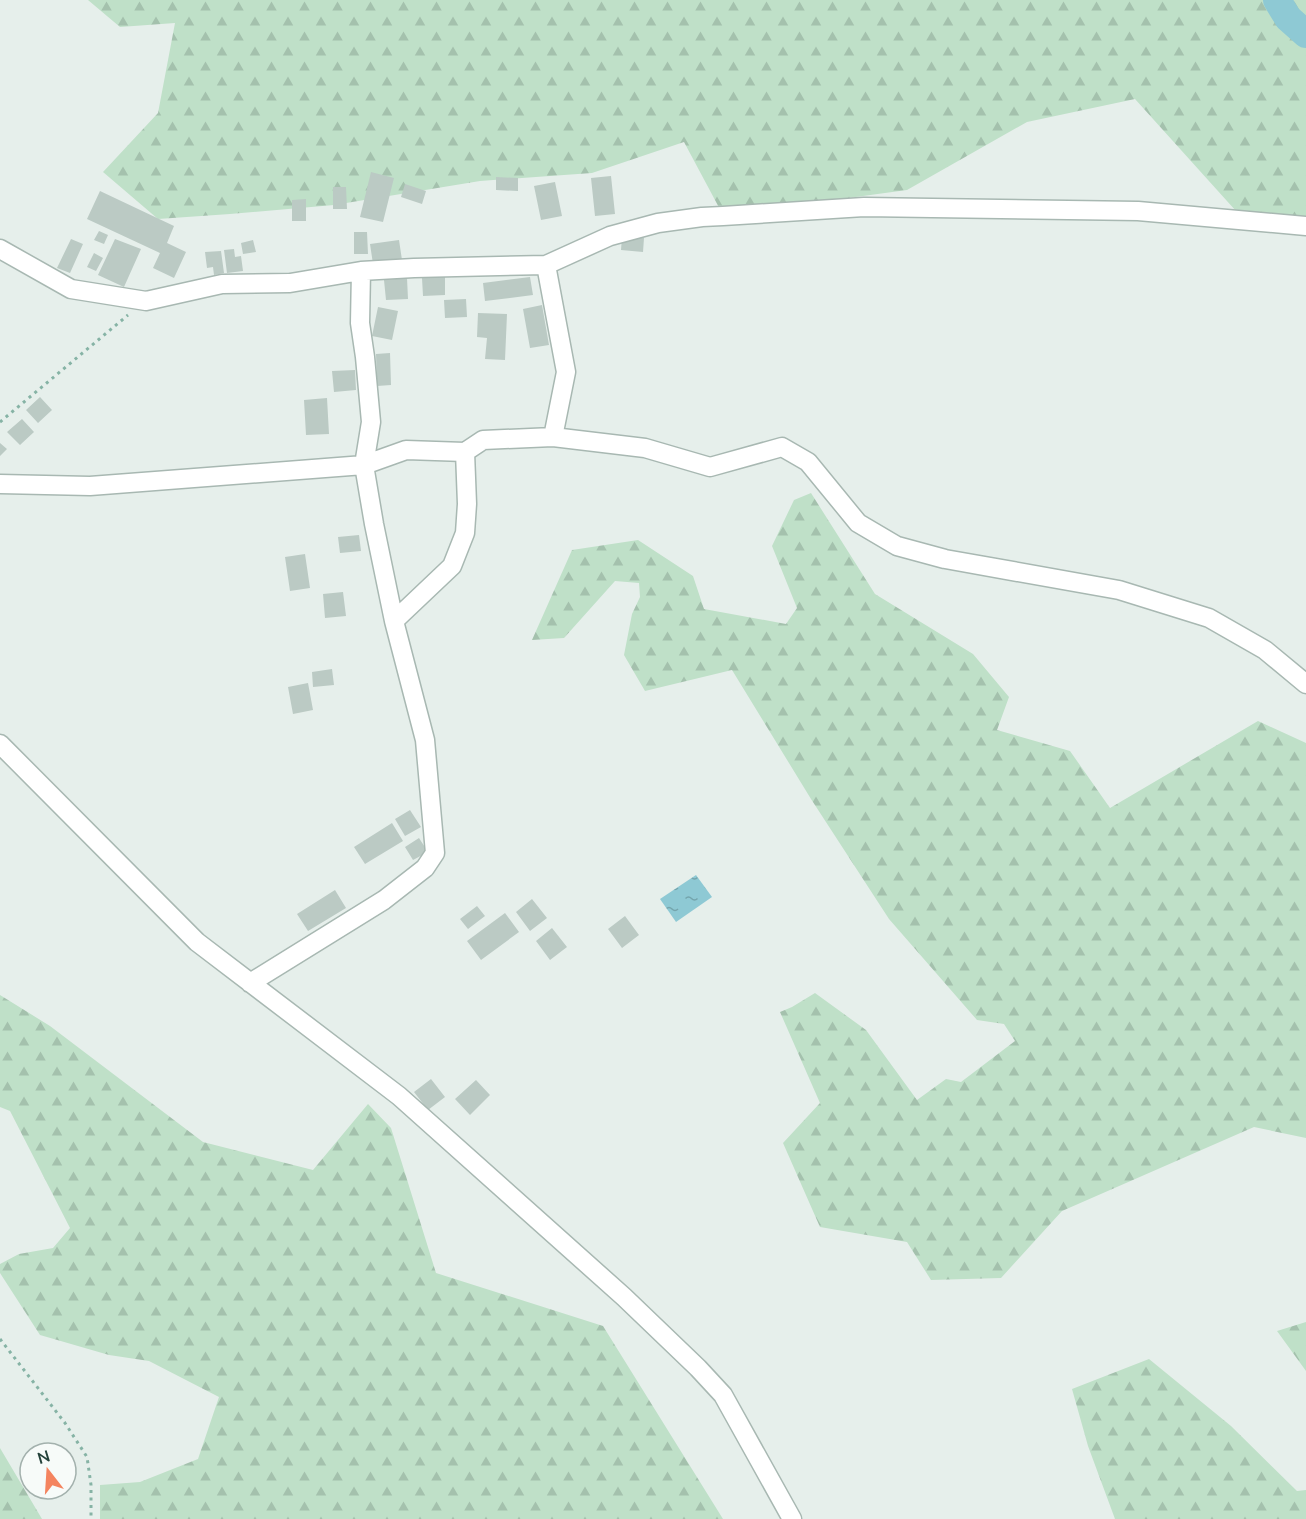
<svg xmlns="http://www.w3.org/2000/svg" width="1306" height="1519" font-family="Mulish,sans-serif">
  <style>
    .forest { fill: url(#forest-firs) }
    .water { fill: url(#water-ripples) }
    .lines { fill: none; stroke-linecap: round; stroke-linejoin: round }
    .river { stroke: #8ec9d4; stroke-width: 28 }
    .building { fill: #bbcac4 }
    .minor-casing { stroke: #a8b8b2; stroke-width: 21 }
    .path { stroke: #86b3a5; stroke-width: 3; stroke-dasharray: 3 4.5; stroke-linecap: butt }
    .minor { stroke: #fff; stroke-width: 18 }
  </style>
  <defs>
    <pattern id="forest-firs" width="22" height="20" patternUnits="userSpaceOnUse" patternTransform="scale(1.5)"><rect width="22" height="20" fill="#bfe0c8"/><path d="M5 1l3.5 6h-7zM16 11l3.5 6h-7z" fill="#a4c1ad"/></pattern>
    <pattern id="water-ripples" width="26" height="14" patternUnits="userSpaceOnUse" patternTransform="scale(1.5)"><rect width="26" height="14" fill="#8ec9d4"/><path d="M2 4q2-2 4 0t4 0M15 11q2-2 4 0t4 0" fill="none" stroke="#74a5ad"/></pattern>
  </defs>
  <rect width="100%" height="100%" fill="#e6efeb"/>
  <path class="forest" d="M 88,0 L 1306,0 L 1306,222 L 1245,221 L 1135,99 L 1027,122 L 907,190 L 723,215 L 684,142 L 592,173 L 480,181 L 334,205 L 230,214 L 158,219 L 103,172 L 158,113 L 175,23 L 120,27 Z
    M 811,493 L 875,594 L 973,654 L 1009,697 L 997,730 L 1070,751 L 1110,808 L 1258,721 L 1306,743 L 1306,1138 L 1254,1127 L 1062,1211 L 1001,1278 L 931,1280 L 907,1242 L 820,1227 L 783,1143 L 820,1103 L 780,1012 L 792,1007 L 815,993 L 866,1030 L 917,1100 L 946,1079 L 961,1082 L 1015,1041 L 1004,1024 L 977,1020 L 889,919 L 811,799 L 732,670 L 645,691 L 624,655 L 632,614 L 640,597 L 639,583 L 615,581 L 564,638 L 532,640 L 572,550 L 638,540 L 693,576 L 704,609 L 786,624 L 797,608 L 772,546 L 794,500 Z
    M 0,995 L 50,1026 L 203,1142 L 313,1170 L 368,1104 L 391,1128 L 436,1273 L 603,1326 L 723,1519 L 100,1519 L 100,1485 L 140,1482 L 198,1459 L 219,1397 L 149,1361 L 109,1355 L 40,1335 L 0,1273 L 0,1264 L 19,1254 L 53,1248 L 70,1228 L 10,1111 L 0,1107 Z
    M 1306,1322 L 1306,1371 L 1277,1331 Z
    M 1149,1359 L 1231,1426 L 1297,1491 L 1306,1490 L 1306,1519 L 1115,1519 L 1088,1446 L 1072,1389 Z
    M 0,1448 L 42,1519 L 0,1519 Z"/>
  <path class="water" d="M 696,875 L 712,897 L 676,922 L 660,899 Z"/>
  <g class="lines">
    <path class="river" d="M 1277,0 L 1288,18 L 1306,34"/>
  </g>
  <path class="building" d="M 371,172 L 394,178 L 383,222 L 360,217 Z
    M 611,176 L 615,214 L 595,216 L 591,178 Z
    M 496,177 L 518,178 L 518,191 L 496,190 Z
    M 555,182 L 562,216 L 541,220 L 534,186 Z
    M 405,184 L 426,191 L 422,204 L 401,197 Z
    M 333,187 L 346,187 L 347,209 L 333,209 Z
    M 100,191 L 174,226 L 167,243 L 186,252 L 174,278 L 153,268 L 160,253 L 87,219 Z
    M 306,199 L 306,221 L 292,221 L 292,200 Z
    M 99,231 L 108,235 L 104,244 L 94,240 Z
    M 354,232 L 367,232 L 368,254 L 354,254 Z
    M 622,237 L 644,238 L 643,252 L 621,250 Z
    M 71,239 L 83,244 L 70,273 L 57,268 Z
    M 115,239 L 141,249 L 124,287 L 98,275 Z
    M 253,240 L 256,252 L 243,254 L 241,243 Z
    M 399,240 L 402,260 L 373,264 L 370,244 Z
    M 234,249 L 235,257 L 241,256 L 243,271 L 227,273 L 224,250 Z
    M 221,251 L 224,273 L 214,275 L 213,267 L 207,268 L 205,252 Z
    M 94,253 L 103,258 L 96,271 L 87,267 Z
    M 445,277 L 445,295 L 423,296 L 422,278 Z
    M 530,277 L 533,295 L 485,301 L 483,283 Z
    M 407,278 L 408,299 L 386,300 L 384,280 Z
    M 466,299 L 467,317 L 445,318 L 444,300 Z
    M 542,305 L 549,345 L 530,348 L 523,309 Z
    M 378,307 L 398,311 L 392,340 L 372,336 Z
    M 478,313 L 507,314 L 505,360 L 485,359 L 487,338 L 477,337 Z
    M 390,353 L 391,385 L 377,386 L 376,354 Z
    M 355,370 L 356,390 L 334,392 L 332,371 Z
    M 40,397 L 52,410 L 38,423 L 26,410 Z
    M 327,398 L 329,434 L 306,435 L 304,400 Z
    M 22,419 L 34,432 L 20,445 L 7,432 Z
    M 0,443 L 7,449 L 0,456 Z
    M 359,535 L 361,551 L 340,553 L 338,537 Z
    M 305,554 L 310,588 L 290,591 L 285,557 Z
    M 343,592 L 346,616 L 325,618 L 323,594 Z
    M 332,669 L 334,685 L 313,687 L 312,672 Z
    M 308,683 L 313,710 L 293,714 L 288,687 Z
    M 410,810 L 421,827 L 405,836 L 395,819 Z
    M 392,823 L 403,841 L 365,864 L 354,847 Z
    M 419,838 L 428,852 L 413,860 L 405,847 Z
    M 335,890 L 346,908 L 308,931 L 297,914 Z
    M 532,899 L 547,918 L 530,931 L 516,912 Z
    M 477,906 L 485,916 L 468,929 L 460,919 Z
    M 505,913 L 519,932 L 481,960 L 467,941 Z
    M 625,916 L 639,935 L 622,948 L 608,929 Z
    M 552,928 L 567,947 L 550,960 L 536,941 Z
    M 431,1079 L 445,1097 L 428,1110 L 414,1092 Z
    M 476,1080 L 490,1095 L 470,1115 L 455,1099 Z"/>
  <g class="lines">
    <g class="minor-casing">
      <path id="minor" d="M 0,249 L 71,289 L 146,301 L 222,284 L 290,283 L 361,271 L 414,268 L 546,265 L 610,236 L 658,223 L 702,217 L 723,216 L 864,207 L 1138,211 L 1306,226
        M 546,265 L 566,372 L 553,437
        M 0,484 L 90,486 L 364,465 L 406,450 L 465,452 L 483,440 L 553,437 L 645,448 L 710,467 L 782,447 L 808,462 L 858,523 L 897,546 L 945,559 L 1119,590 L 1209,618 L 1265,650 L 1306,684
        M 394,621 L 452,566 L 465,533 L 467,504 L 465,452
        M 0,744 L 197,942 L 399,1096 L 624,1297 L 698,1368 L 723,1395 L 792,1519
        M 250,983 L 384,900 L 425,868 L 435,853 L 425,740 L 394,621 L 374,524 L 364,465 L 371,422 L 365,357 L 360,323 L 361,271"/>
    </g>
    <path class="path" d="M 0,422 L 128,315
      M 0,1339 L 65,1423 L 87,1457 L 91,1485 L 91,1519"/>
    <use href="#minor" class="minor"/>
  </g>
  <g transform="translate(48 1471) rotate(343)"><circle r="28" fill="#f7fbf9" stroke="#a3b1ad" stroke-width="1.5"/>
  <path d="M0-4.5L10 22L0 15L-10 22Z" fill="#f4845f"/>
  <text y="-9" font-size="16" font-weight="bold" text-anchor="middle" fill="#24423a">N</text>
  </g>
</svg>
